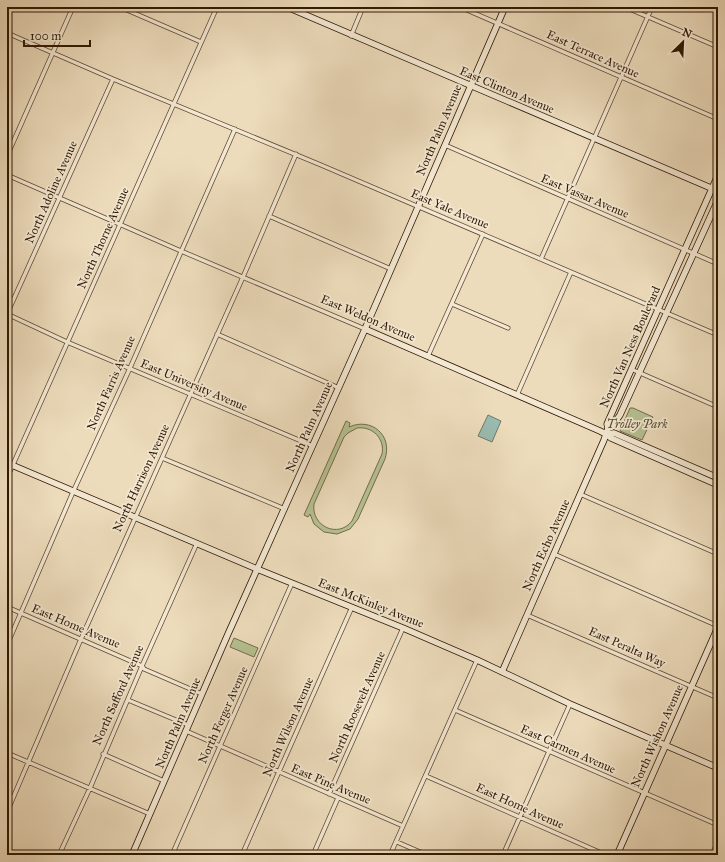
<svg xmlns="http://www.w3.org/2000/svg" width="725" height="862" font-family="'IM FELL Great Primer',serif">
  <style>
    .green { fill: #b6c192; stroke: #736c4a; fill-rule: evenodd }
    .water { fill: #99bcb1; stroke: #6f7a6b }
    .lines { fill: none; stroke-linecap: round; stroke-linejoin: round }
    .street-casing { stroke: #5f4930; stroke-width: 5 }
    .secondary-casing { stroke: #301802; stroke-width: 7 }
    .street { stroke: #f3e8d3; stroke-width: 3.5 }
    .secondary { stroke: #f3e8d3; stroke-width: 5.5 }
    .labels { text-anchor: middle; stroke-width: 3.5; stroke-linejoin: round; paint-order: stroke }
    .street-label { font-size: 12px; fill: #301802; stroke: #f3e8d3 }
    .park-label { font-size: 12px; font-style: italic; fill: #584b2d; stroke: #f3e8d3 }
  </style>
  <rect width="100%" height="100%" fill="#eddcbc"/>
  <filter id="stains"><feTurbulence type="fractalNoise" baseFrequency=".005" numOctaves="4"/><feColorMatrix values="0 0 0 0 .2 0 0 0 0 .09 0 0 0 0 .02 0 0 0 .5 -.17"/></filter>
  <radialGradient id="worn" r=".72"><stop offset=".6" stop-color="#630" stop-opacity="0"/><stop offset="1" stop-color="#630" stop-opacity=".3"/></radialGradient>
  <path class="green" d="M 630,408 L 633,408 L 653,417 L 642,440 L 620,431 Z
    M 346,421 L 350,423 L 349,427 C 371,417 393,435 385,459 L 358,519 L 350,529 L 337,534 L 324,532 L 314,524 L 310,514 L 308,517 L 304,515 ZM 357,428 C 373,426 385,439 382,454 L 352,521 C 338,539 311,526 314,504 L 344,437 L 348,433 Z
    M 234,638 L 258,648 L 254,657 L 230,647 Z"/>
  <path class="water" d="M 488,415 L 501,421 L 492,442 L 478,436 Z"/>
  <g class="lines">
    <g class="street-casing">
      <path id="street" d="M 120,7 L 201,42
        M 460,7 L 718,119
        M 625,7 L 718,47
        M 7,33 L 113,79 L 321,165 L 718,335
        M 351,36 L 363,7
        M 445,145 L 718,264
        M 7,156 L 73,7
        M 7,175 L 181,251 L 365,329
        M 269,216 L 391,269
        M 541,259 L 652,7
        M 452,304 L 508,328
        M 7,314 L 67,342 L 313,446
        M 7,314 L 113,79
        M 217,334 L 339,388
        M 428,356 L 483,234
        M 631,369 L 718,407
        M 517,395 L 571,272
        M 162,458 L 285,509
        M 7,478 L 217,7
        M 580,494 L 718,554
        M 554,554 L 718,626
        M 7,607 L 142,666 L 144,669 L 202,694
        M 527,615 L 718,698
        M 7,645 L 73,492 L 130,368 L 235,129
        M 128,700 L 188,725
        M 455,710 L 718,825
        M 186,731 L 403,826
        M 7,753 L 150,814
        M 103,754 L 164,781
        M 426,776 L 606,855
        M 329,794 L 403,628
        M 7,812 L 81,639 L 243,277 L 296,154
        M 397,842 L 427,855
        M 59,855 L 90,788 L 142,666 L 197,543
        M 172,855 L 292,583
        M 242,855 L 352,607
        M 313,855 L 338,798
        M 390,855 L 477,660
        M 503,855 L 570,704
        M 712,855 L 718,841"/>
    </g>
    <g class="secondary-casing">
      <path id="secondary" d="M 287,7 L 718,191
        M 365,329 L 600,431 L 606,434 L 611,438 L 718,485
        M 608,428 L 612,427 L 620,415 L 718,200
        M 606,434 L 614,433 L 718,478
        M 7,463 L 257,569 L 403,628 L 477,660 L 570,704 L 718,768
        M 502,672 L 604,440 L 608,428 L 607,424 L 718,175
        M 132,855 L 228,634 L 365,329 L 505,7
        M 617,855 L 718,627"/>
    </g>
    <use href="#street" class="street"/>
    <use href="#secondary" class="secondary"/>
  </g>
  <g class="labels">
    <g class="street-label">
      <text transform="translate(593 54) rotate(24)" y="4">East Terrace Avenue</text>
      <text transform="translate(507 90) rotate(23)" y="4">East Clinton Avenue</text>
      <text transform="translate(439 130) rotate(-67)" y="4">North Palm Avenue</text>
      <text transform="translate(51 192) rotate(-66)" y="4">North Adoline Avenue</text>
      <text transform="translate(585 196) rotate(23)" y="4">East Vassar Avenue</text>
      <text transform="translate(450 209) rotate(23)" y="4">East Yale Avenue</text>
      <text transform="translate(103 238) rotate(-66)" y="4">North Thorne Avenue</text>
      <text transform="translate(368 318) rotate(23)" y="4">East Weldon Avenue</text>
      <text transform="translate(630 347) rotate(-66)" y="4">North Van Ness Boulevard</text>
      <text transform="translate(111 383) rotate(-66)" y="4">North Farris Avenue</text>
      <text transform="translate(194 385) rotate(23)" y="4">East University Avenue</text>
      <text transform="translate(309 427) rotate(-66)" y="4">North Palm Avenue</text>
      <text transform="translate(141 478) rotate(-65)" y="4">North Harrison Avenue</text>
      <text transform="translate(546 545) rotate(-66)" y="4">North Echo Avenue</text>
      <text transform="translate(371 603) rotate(22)" y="4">East McKinley Avenue</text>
      <text transform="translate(76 626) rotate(23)" y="4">East Home Avenue</text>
      <text transform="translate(627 647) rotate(24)" y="4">East Peralta Way</text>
      <text transform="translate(118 695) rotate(-66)" y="4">North Safford Avenue</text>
      <text transform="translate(357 707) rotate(-66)" y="4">North Roosevelt Avenue</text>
      <text transform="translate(223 715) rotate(-66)" y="4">North Ferger Avenue</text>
      <text transform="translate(178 723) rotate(-67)" y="4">North Palm Avenue</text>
      <text transform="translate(288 727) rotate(-66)" y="4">North Wilson Avenue</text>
      <text transform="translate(657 736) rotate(-66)" y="4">North Wishon Avenue</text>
      <text transform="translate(568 749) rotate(24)" y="4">East Carmen Avenue</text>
      <text transform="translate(331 784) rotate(23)" y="4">East Pine Avenue</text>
      <text transform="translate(520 806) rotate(24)" y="4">East Home Avenue</text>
    </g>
    <g class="park-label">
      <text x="637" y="428">Trolley Park</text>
    </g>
  </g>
  <rect width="725" height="862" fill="none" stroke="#eddcbc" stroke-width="24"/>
  <rect x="8" y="8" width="709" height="846" fill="none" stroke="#301802" stroke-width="2"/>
  <rect x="12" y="12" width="701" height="838" fill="none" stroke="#301802"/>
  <g transform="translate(683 42) rotate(24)" stroke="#f3e8d3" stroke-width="3" paint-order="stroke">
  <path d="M0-3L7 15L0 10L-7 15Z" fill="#301802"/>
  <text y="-6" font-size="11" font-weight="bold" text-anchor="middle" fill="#301802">N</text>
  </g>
  <path d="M24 40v6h66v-6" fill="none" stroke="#301802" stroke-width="2"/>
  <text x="30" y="40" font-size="12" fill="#301802" stroke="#f3e8d3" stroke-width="3" paint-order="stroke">100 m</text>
  <rect width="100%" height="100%" filter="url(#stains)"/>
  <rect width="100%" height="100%" fill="url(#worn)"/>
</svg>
